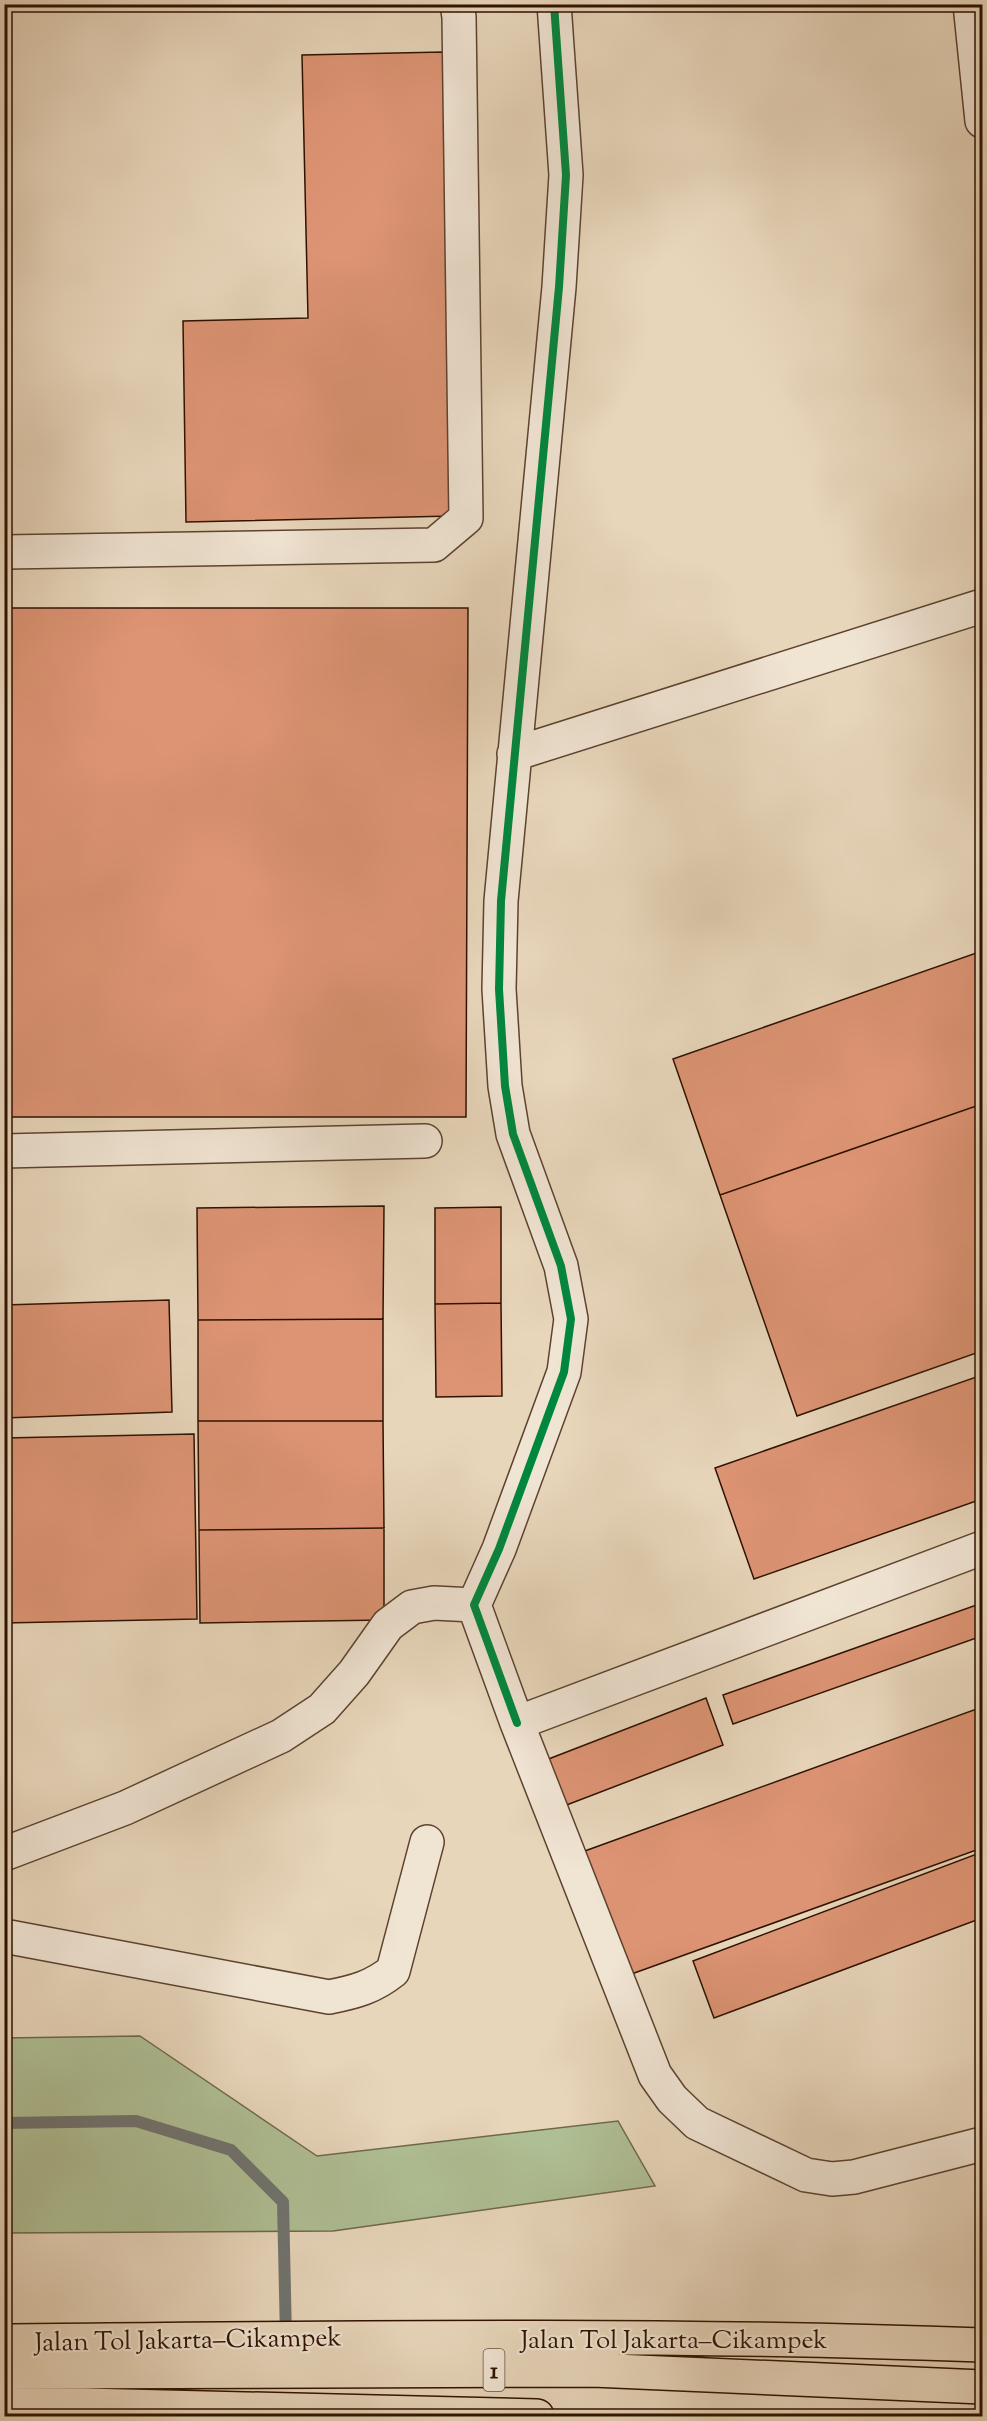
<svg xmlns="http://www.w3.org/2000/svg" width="987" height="2421" font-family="'Sorts Mill Goudy',serif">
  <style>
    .green { fill: #afbf95; stroke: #6e684a; stroke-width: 1.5 }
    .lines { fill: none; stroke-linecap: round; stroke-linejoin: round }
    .stream { stroke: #707470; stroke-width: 12 }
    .building { fill: #dd9474; stroke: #2e1100; stroke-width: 1.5 }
    .minor-casing { stroke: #5c422f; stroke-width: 36 }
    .highway-casing { stroke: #2e1100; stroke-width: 36 }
    .minor { stroke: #f0e4d3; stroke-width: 33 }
    .highway { stroke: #e8d6bb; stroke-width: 33 }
    .cycleway-casing { stroke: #f0e4d3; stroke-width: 11 }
    .cycleway { stroke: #00873e; stroke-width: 8 }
    .labels { text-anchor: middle; stroke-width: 4.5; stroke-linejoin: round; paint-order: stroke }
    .shield { fill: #f0e4d3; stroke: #68503f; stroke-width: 1.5 }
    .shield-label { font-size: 24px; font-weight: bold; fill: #2e1100 }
    .street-label { font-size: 26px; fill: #2e1100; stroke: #f0e4d3 }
  </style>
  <rect width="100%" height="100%" fill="#e8d6bb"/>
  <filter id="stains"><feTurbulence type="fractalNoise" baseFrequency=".00333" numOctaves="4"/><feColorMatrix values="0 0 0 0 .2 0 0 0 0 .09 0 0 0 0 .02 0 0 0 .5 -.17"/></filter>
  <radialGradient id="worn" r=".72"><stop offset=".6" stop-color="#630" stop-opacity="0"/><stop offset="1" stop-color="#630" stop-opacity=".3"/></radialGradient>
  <path class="green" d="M 140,2036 L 317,2156 L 618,2121 L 655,2186 L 333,2231 L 5,2233 L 5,2038 Z"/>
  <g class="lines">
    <path class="stream" d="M 4,2123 L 136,2121 L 231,2150 L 283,2202 L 286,2337"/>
  </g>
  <path class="building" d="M 443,52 L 452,516 L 186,522 L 183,321 L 308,318 L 302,55 Z
    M 4,608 L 468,608 L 466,1117 L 4,1117 Z
    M 982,951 L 982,1104 L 720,1195 L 673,1059 Z
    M 982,1104 L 982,1351 L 797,1416 L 720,1195 Z
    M 384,1206 L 383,1319 L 198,1320 L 197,1208 Z
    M 501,1207 L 501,1303 L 435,1304 L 435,1208 Z
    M 169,1300 L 172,1412 L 4,1418 L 4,1305 Z
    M 501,1303 L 502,1396 L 436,1397 L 435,1304 Z
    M 383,1319 L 383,1421 L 198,1421 L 198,1320 Z
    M 982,1375 L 982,1499 L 754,1579 L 715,1468 Z
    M 198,1421 L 383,1421 L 384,1528 L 199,1530 Z
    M 194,1434 L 197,1619 L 4,1623 L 4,1438 Z
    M 384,1528 L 384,1620 L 200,1623 L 199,1530 Z
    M 982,1603 L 982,1636 L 733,1724 L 723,1695 Z
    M 706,1698 L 723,1745 L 564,1806 L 546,1760 Z
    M 982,1707 L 982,1848 L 626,1976 L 582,1852 Z
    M 982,1852 L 982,1918 L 714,2018 L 693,1961 Z"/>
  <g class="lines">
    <g class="minor-casing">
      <path id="minor" d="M 554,4 L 566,175 L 559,287 L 501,901 L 499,989 L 505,1086 L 513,1134 L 561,1266 L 571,1319 L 564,1372 L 499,1549 L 474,1605 L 517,1723 L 655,2075 L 672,2099 L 697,2123 L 806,2175 L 832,2179 L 854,2177 L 982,2144
        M 970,4 L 982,121
        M 4,552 L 434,545 L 466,518 L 459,17 L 457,4
        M 514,754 L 982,606
        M 4,1151 L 425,1141
        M 517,1723 L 982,1548
        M 4,1854 L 125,1808 L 281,1736 L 322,1709 L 354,1673 L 388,1625 L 412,1607 L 434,1603 L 474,1605
        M 4,1936 L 329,1997 C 355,1992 373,1987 393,1971 L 427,1842"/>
    </g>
    <g class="highway-casing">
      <path id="highway" d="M 4,2341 C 331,2338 657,2333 982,2345
        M 4,2372 L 593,2370 L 982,2387
        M 4,2403 L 537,2416"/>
    </g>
    <use href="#minor" class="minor"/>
    <use href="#highway" class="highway"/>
    <g class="cycleway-casing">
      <path id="cycleway" d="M 517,1723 L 474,1605 L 499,1549 L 564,1372 L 571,1319 L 561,1266 L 513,1134 L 505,1086 L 499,989 L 501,901 L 559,287 L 566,175 L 554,4"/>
    </g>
    <use href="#cycleway" class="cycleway"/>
  </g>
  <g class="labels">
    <rect class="shield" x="483.5" y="2349" width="21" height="42" rx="4.5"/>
    <g class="shield-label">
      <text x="494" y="2378">1</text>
    </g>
    <g class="street-label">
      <text transform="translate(188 2339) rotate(-1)" y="9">Jalan Tol Jakarta–Cikampek</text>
      <text x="674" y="2348">Jalan Tol Jakarta–Cikampek</text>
    </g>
  </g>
  <rect width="987" height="2421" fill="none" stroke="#e8d6bb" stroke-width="24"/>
  <rect x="6" y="6" width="975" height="2409" fill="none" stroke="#2e1100" stroke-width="3"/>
  <rect x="12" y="12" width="963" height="2397" fill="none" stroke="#2e1100" stroke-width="1.5"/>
  <rect width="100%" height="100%" filter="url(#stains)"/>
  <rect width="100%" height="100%" fill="url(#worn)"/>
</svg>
